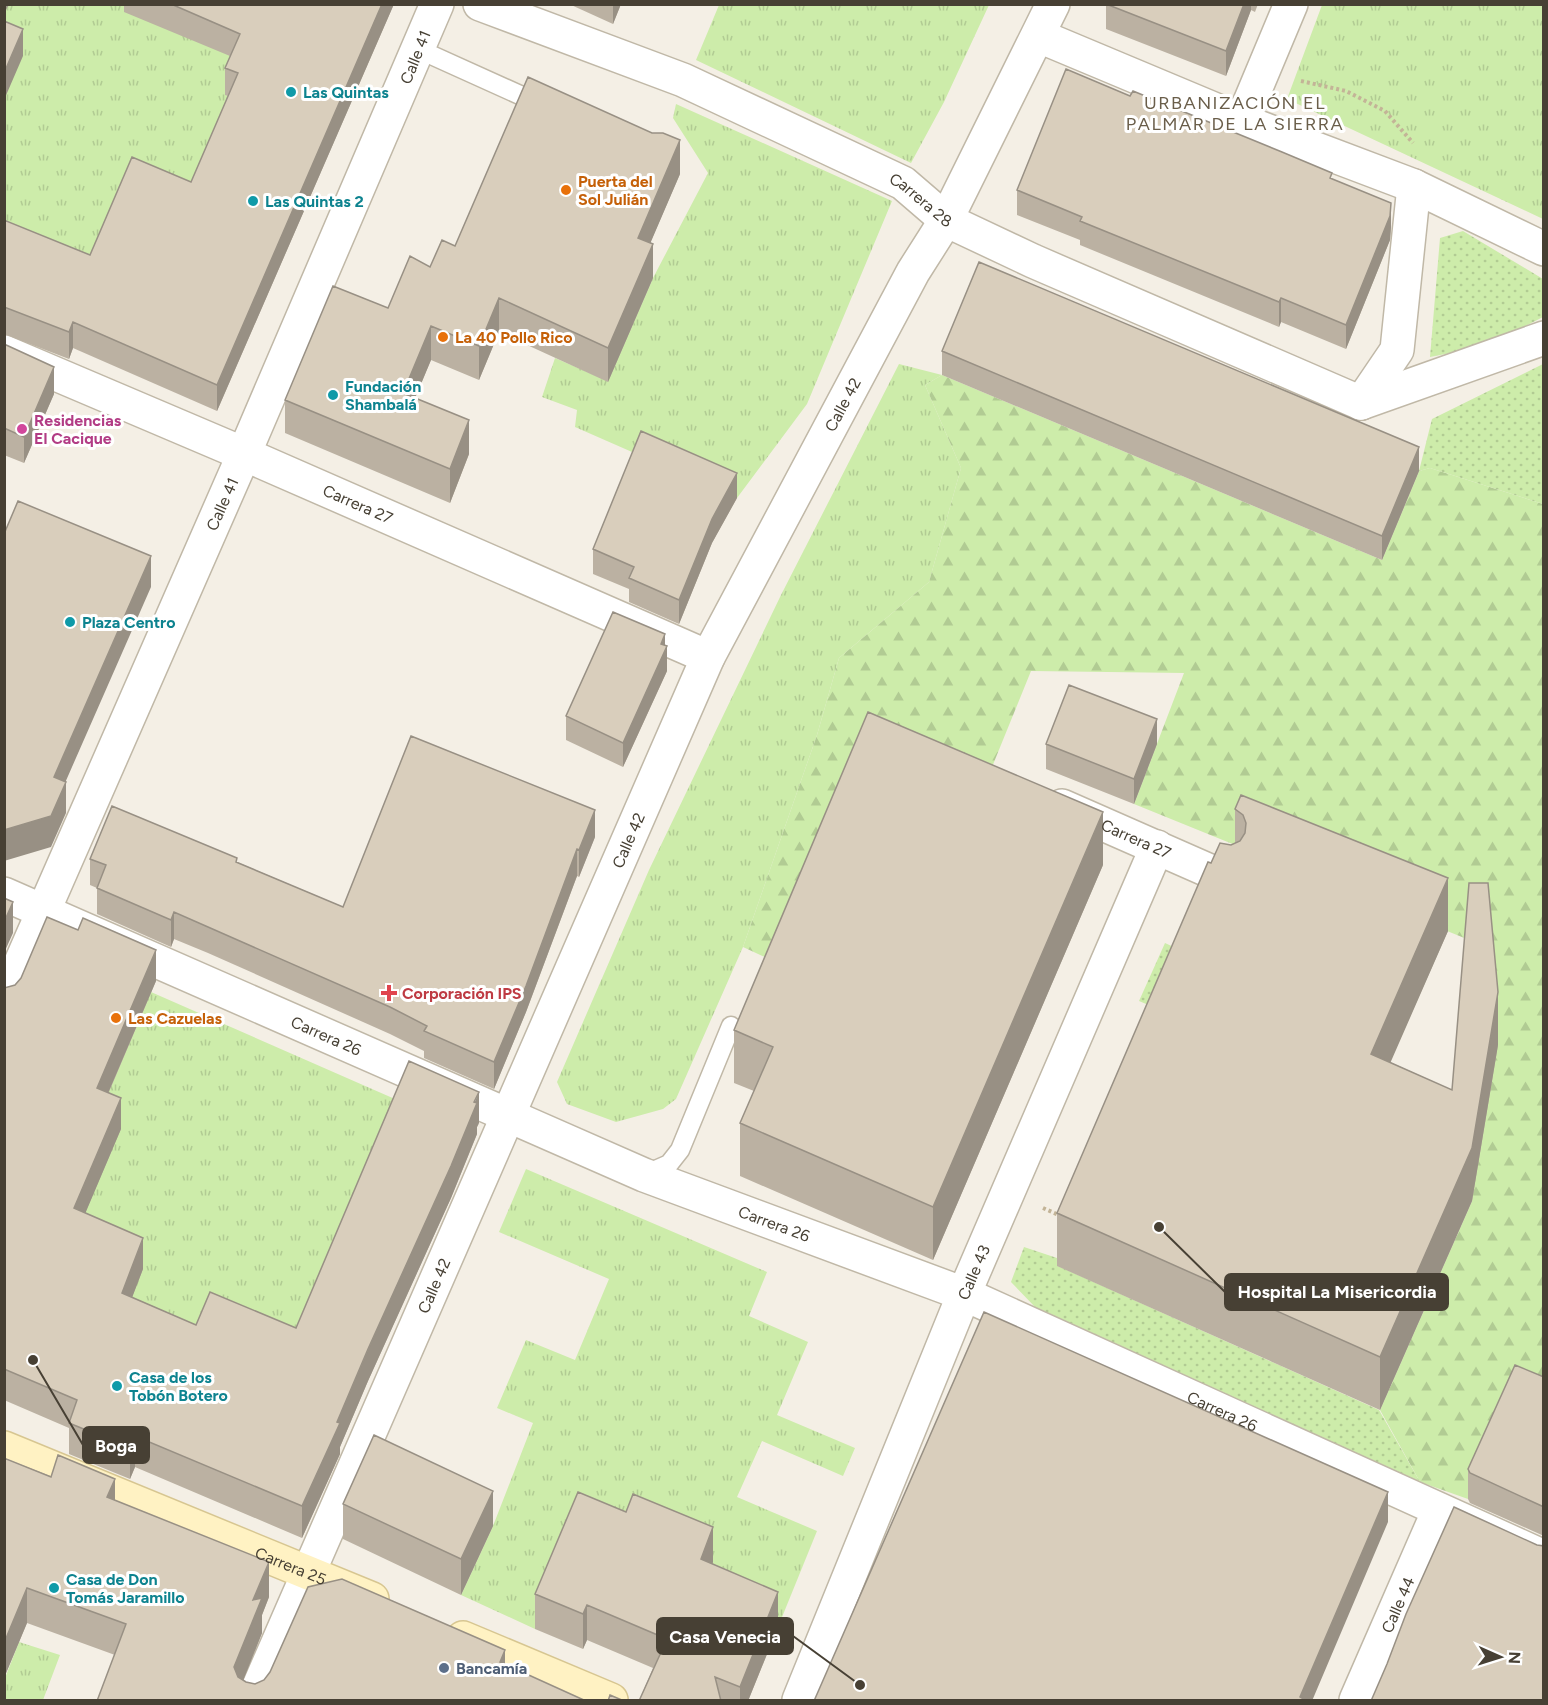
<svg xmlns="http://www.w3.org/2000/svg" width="1548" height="1705" font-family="Figtree,sans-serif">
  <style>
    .grass { fill: url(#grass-tufts) }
    .forest { fill: url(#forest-firs) }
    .garden { fill: url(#garden-dots) }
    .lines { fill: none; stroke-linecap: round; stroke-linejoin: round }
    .service-casing { stroke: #c0b8a7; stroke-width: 21 }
    .minor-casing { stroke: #c0b8a7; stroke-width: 36 }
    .tertiary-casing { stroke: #c0b8a7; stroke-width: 36 }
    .secondary-casing { stroke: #d7c691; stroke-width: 36 }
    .path { stroke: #c3b497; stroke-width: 4; stroke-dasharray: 3 3; stroke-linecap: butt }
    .service { stroke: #fff; stroke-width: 18 }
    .minor { stroke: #fff; stroke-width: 33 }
    .tertiary { stroke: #fff; stroke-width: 33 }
    .secondary { stroke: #fff2c3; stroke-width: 33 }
    .wall { fill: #bbb1a2 }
    .shaded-wall { fill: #989084 }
    .building { fill: #d9cebc; stroke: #989084; stroke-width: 1.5 }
    .culture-dot { fill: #0f9aa8; stroke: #fff; stroke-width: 2 }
    .food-dot { fill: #e8710a; stroke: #fff; stroke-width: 2 }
    .hotel-dot { fill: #d1479c; stroke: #fff; stroke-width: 2 }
    .health-dot { fill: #e0444e; stroke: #fff; stroke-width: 2 }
    .service-dot { fill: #5c6f8a; stroke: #fff; stroke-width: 2 }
    .labels { text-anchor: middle; stroke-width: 6; stroke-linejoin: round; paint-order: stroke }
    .street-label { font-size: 16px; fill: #474034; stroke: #fff }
    .culture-label { font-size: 16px; font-weight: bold; fill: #0d838f; stroke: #fff; text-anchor: start }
    .food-label { font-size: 16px; font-weight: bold; fill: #c56008; stroke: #fff; text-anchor: start }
    .hotel-label { font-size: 16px; font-weight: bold; fill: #b23c85; stroke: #fff; text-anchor: start }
    .health-label { font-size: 16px; font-weight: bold; fill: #be3a42; stroke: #fff; text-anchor: start }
    .service-label { font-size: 16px; font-weight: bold; fill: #4e5e75; stroke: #fff; text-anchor: start }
    .neighbourhood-label { font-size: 18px; letter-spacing: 1.5px; fill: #6a5e4a; stroke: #fff }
    .leader { fill: none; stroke: #474034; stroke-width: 2 }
    .callout-dot { fill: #474034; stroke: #fff; stroke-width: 2 }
    .callout { fill: #474034; stroke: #474034; stroke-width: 2 }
    .callout-label { font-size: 18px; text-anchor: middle; font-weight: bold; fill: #fff }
  </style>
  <defs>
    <pattern id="grass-tufts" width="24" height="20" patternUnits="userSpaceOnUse" patternTransform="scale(1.5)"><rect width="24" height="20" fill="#cdecaa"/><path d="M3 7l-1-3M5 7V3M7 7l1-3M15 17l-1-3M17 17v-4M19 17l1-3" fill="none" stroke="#b1cb93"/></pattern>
    <pattern id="forest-firs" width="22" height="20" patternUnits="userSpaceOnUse" patternTransform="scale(1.5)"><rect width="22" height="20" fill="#cdecaa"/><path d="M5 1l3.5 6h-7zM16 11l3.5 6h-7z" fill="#b1cb93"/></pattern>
    <pattern id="garden-dots" width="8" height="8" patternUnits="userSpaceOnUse" patternTransform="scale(1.5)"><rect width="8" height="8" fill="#cdecaa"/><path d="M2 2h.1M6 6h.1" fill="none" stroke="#b1cb93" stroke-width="1.8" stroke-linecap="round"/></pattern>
  </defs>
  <rect width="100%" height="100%" fill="#f4efe5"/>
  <path class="grass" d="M 5,5 L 282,5 L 226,95 L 240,101 L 192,209 L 90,282 L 5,247 Z
    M 719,5 L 719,4 L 989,5 L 944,102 L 911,163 L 696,60 Z
    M 1322,5 L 1543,5 L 1543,219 L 1287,99 Z
    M 676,104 L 892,201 L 807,404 L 737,498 L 575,427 L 577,410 L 542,397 L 555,358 L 608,381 L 653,278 L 708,173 L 673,118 Z
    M 899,364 L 942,375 L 925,385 L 961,468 L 929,582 L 839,658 L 817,735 L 743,947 L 676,1099 L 663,1109 L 616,1122 L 567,1104 L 557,1082 L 649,870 L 781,595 Z
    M 151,992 L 404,1103 L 299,1351 L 159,1341 L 74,1240 L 97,1119 Z
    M 526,1169 L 767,1272 L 749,1316 L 808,1342 L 777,1415 L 855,1448 L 843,1476 L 762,1441 L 737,1497 L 817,1531 L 778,1627 L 578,1527 L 535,1629 L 461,1595 L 493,1526 L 533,1423 L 497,1408 L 526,1340 L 575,1360 L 609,1279 L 499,1232 Z
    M 19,1642 L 60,1655 L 43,1700 L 5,1700 L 5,1678 Z"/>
  <path class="forest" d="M 942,375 L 1382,560 L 1419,471 L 1430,468 L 1543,504 L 1543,1407 L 1468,1499 L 1420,1482 L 1380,1410 L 1472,1201 L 1489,948 L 1134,804 L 1184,673 L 1031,671 L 979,799 L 784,966 L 743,947 L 817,735 L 839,658 L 929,582 L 961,468 L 925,385 Z"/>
  <path class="garden" d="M 1463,231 L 1543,279 L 1543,317 L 1486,346 L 1430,357 L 1440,238 Z
    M 1543,364 L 1543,504 L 1430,468 L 1419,471 L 1432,419 Z
    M 1165,943 L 1191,955 L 1165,1012 L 1139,1001 Z
    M 1024,1247 L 1060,1259 L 1058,1266 L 1379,1410 L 1420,1482 L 1035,1307 L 1011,1282 Z"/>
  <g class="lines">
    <g class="service-casing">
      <path id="service" d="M 418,49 L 542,105
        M 644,1175 L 669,1164 L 680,1150 L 731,1026"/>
    </g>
    <g class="minor-casing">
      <g id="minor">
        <path id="s1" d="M 437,4 L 244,454 L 708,657"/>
        <path id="s2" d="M 480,4 L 683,80 L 903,183 L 946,220 L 1033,261 L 1361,403"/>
        <path d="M 1039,36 L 1242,121 L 1414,186 L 1544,249"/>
        <path d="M 1242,121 L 1291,4"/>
        <path d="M 1361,403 L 1397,350 L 1414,186"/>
        <path d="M 1361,403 L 1544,338"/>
        <path id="s3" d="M 1062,806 L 1228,879"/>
        <path id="s4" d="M 4,894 L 644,1175 L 964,1294 L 1544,1557"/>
        <path id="s5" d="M 253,1700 L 708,657 L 913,272 L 946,220 L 1053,4"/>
        <path id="s6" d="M 799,1700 L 964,1294 L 1157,847"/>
        <path id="s7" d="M 1356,1700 L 1439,1510"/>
      </g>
    </g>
    <g class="tertiary-casing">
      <path id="tertiary" d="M 4,352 L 244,454 L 4,1001"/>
    </g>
    <g class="secondary-casing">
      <g id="secondary">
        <path id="s8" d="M 4,1448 L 372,1599"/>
        <path d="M 463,1638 L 611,1700"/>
      </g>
    </g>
    <path class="path" d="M 1301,81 L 1346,91 L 1385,111 L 1413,143
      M 1043,1208 L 1061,1216"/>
    <use href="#service" class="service"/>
    <use href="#minor" class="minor"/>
    <use href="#tertiary" class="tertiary"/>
    <use href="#secondary" class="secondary"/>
  </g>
  <path class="wall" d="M 124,4 L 394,4 L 217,411 L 73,348 L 69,359 L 4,334 L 4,220 L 90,255 L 191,182 L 228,96 L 225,95 L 225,68 L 230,56 L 124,12 Z
    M 569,4 L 621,4 L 613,24 Z
    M 1106,4 L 1258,4 L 1255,12 L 1251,10 L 1226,76 L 1106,29 Z
    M 1130,96 L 1332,179 L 1391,227 L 1390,240 L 1346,349 L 1281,322 L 1279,327 L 1080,245 L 1080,240 L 1017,215 L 1017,190 Z
    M 680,174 L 650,243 L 653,278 L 608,382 L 499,332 L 479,380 L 431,360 L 415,398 L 469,454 L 450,503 L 285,433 L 285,400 L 388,308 L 430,267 L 455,246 Z
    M 4,344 L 54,394 L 24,463 L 4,455 Z
    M 942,351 L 1419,471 L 1382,560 L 942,375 Z
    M 737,498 L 712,543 L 679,624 L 629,602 L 629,589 L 593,574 L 593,549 Z
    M 665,645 L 667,671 L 623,767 L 566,740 L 566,716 Z
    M 1046,744 L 1157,744 L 1134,804 L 1046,769 Z
    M 1235,809 L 1448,931 L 1390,1062 L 1452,1090 L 1498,1045 L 1472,1201 L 1380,1410 L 1057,1266 L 1057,1213 L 1211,863 L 1231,845 L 1235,843 Z
    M 595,837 L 579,877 L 577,876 L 526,1012 L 494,1089 L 424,1058 L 424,1051 L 390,1034 L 208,953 L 174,939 L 171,947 L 97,914 L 97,888 L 90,885 L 90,859 L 237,862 L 343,907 Z
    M 1103,865 L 933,1260 L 740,1176 L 740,1123 L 754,1091 L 734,1083 L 734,1030 Z
    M 156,981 L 109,1092 L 121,1129 L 85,1213 L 143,1269 L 132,1297 L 196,1325 L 296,1328 L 479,1123 L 477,1127 L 477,1134 L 451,1198 L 368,1381 L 340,1447 L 340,1454 L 302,1538 L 135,1467 L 130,1479 L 69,1454 L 69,1428 L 4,1400 L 4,988 Z
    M 1544,1377 L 1544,1536 L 1470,1503 L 1468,1499 L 1468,1469 Z
    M 4,1458 L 115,1501 L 269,1597 L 262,1615 L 262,1633 L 243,1680 L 246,1682 L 255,1684 L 505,1665 L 562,1691 L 97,1701 L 115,1655 L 27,1623 L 4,1678 Z
    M 343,1504 L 493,1526 L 461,1595 L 343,1539 Z
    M 713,1562 L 712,1564 L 778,1627 L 748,1701 L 639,1701 L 653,1668 L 587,1640 L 583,1649 L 535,1629 L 535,1594 Z"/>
  <path class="shaded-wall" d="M 4,4 L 9,4 L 4,14 Z
    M 382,4 L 394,4 L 217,411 L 217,385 Z
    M 613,4 L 621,4 L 613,24 Z
    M 1244,4 L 1251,4 L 1251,10 L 1226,76 L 1226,51 Z
    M 23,29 L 23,56 L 4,100 L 4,73 Z
    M 680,140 L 680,174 L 638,272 L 638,238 Z
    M 1391,203 L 1391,227 L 1390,240 L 1346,349 L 1346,325 Z
    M 653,244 L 653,278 L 608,382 L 608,348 Z
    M 499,298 L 499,332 L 479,380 L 479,346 Z
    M 1281,298 L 1281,322 L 1279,327 L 1279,302 Z
    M 73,322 L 73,348 L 69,359 L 69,332 Z
    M 431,326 L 431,360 L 403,427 L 403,393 Z
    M 54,367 L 54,394 L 24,463 L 24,437 Z
    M 469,420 L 469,454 L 450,503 L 450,469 Z
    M 1419,447 L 1419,471 L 1382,560 L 1382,536 Z
    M 737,473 L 737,498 L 712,543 L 679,624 L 679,600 L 712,519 Z
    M 151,556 L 151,587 L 54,808 L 54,777 Z
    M 665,634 L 665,651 L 667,646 L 667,671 L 623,767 L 623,743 Z
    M 1157,719 L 1157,744 L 1134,804 L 1134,779 Z
    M 66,782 L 66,813 L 51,847 L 4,861 L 4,830 Z
    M 595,810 L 595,837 L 579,877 L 579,850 Z
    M 1103,812 L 1103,865 L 933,1260 L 933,1207 Z
    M 577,849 L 577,876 L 526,1012 L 494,1089 L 494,1062 Z
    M 1448,878 L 1448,931 L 1371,1107 L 1371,1054 Z
    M 13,902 L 13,933 L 4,953 L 4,922 Z
    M 174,912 L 174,939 L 171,947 L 171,920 Z
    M 156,950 L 156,981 L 97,1119 L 97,1088 Z
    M 1498,992 L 1498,1045 L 1472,1201 L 1380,1410 L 1380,1357 Z
    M 479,1092 L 479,1123 L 477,1127 L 477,1134 L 451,1198 L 368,1381 L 340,1447 L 340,1454 L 302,1538 L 302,1506 L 337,1422 Z
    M 121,1098 L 121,1129 L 74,1240 L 74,1208 Z
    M 143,1238 L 143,1269 L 122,1324 L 122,1293 Z
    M 135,1436 L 135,1467 L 130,1479 L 130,1448 Z
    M 115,1479 L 115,1514 L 107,1497 Z
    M 493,1491 L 493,1526 L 461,1595 L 461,1559 Z
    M 1388,1492 L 1388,1522 L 1312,1701 L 1300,1701 L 1300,1697 Z
    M 713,1527 L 713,1562 L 701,1594 L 701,1559 Z
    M 269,1562 L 269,1597 L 262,1615 L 262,1633 L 235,1701 L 234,1667 L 253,1600 Z
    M 27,1588 L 27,1623 L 4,1678 L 4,1643 Z
    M 778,1592 L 778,1627 L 748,1701 L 740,1701 L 740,1687 Z
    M 587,1605 L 587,1640 L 583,1649 L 583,1614 Z
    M 505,1650 L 505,1685 L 500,1662 Z"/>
  <path class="building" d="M 171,4 L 382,4 L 217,385 L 73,322 L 69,332 L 4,307 L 4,220 L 90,255 L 132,157 L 191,182 L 238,73 L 225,68 L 240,34 Z
    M 1106,4 L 1244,4 L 1226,51 Z
    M 4,21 L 23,29 L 4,73 Z
    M 1066,69 L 1130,96 L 1133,91 L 1282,152 L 1332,173 L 1330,178 L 1391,203 L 1390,216 L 1346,325 L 1281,298 L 1279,302 L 1080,221 L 1082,217 L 1017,190 Z
    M 528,77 L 652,133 L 663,133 L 680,140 L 638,238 L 653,244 L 608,348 L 499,298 L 479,346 L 431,326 L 403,393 L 469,420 L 450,469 L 285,400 L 333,286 L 388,308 L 410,256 L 430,267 L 442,240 L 455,246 Z
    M 979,262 L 1419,447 L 1382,536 L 942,351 Z
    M 4,344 L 54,367 L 24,437 L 4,428 Z
    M 641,431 L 737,473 L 712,519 L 679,600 L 629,578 L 634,567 L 593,549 Z
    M 18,501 L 151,556 L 54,777 L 66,782 L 51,816 L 4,830 L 4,534 Z
    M 613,612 L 665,634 L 661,644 L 667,646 L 623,743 L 566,716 Z
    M 1069,685 L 1157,719 L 1134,779 L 1046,744 Z
    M 868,712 L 1103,812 L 933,1207 L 740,1123 L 773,1047 L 734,1030 Z
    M 411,736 L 595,810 L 579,850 L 577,849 L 526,986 L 494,1062 L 424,1031 L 427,1026 L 390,1007 L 208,927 L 174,912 L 171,920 L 97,888 L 106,865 L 90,859 L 112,806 L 237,858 L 236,862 L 343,907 Z
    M 1241,795 L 1448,878 L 1371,1054 L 1452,1090 L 1469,883 L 1488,883 L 1498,992 L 1472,1148 L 1380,1357 L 1057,1213 L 1208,862 L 1211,863 L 1220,843 L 1231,845 L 1240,841 L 1245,833 L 1246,823 L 1243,815 L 1235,809 Z
    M 4,898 L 13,902 L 4,922 Z
    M 47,917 L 78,930 L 83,918 L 156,950 L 97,1088 L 121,1098 L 74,1208 L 143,1238 L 122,1293 L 196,1325 L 210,1292 L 296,1328 L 409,1061 L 479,1092 L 474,1102 L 477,1103 L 451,1166 L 368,1349 L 337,1422 L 340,1423 L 302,1506 L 135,1436 L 130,1448 L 69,1423 L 77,1400 L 4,1369 L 4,988 L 15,985 L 21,978 Z
    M 984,1312 L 1388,1492 L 1300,1697 L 1307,1701 L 814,1701 Z
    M 1515,1365 L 1544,1377 L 1544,1507 L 1470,1473 L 1468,1469 Z
    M 374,1435 L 493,1491 L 461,1559 L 343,1504 Z
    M 58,1455 L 115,1479 L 107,1497 L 269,1562 L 253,1600 L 262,1598 L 234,1667 L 238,1677 L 246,1682 L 255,1684 L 264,1680 L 270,1672 L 308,1587 L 342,1579 L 505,1650 L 500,1662 L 586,1701 L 97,1701 L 126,1624 L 27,1588 L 4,1643 L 4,1458 L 51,1477 Z
    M 578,1492 L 626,1512 L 633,1494 L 713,1527 L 701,1559 L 778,1592 L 740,1687 L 715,1677 L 721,1701 L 639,1701 L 667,1639 L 587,1605 L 583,1614 L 535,1594 Z
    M 1454,1507 L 1537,1545 L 1544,1546 L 1544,1701 L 1371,1701 L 1387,1664 L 1406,1614 Z
    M 610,1695 L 624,1701 L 608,1701 Z"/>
  <g class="culture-dot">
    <circle cx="291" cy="92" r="6"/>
    <circle cx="253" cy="201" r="6"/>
    <circle cx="333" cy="395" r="6"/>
    <circle cx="70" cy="622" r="6"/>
    <circle cx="117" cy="1386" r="6"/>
    <circle cx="54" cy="1588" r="6"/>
  </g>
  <g class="food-dot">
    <circle cx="566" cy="190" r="6"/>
    <circle cx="443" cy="337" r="6"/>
    <circle cx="116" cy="1018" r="6"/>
  </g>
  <circle class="hotel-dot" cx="22" cy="429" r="6"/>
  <path class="health-dot" d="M386 984h6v6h6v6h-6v6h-6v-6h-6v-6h6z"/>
  <circle class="service-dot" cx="444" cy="1668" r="6"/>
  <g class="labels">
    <g class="street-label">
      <text transform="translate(415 57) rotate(-68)" y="6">Calle 41</text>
      <text dy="6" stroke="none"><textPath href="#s2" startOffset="484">Carrera 28</textPath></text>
      <text dy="6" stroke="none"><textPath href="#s5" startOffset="1424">Calle 42</textPath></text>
      <text dy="6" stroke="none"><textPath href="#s1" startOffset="614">Carrera 27</textPath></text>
      <text transform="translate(222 504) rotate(-66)" y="6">Calle 41</text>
      <text dy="6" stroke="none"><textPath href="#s3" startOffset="81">Carrera 27</textPath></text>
      <text dy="6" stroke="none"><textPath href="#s5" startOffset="938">Calle 42</textPath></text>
      <text dy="6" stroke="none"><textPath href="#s4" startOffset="352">Carrera 26</textPath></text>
      <text dy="6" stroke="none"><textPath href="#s4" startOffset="838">Carrera 26</textPath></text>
      <text dy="6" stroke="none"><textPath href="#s6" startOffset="462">Calle 43</textPath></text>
      <text dy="6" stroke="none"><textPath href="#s5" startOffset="452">Calle 42</textPath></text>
      <text dy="6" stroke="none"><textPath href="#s4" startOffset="1324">Carrera 26</textPath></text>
      <text dy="6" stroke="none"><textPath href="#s8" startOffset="310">Carrera 25</textPath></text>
      <text dy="6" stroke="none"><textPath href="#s7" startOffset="104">Calle 44</textPath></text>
    </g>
    <g class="culture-label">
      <text x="303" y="98">Las Quintas</text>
      <text x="265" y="207">Las Quintas 2</text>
      <text x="345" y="392">Fundación<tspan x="345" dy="18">Shambalá</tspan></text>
      <text x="82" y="628">Plaza Centro</text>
      <text x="129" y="1383">Casa de los<tspan x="129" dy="18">Tobón Botero</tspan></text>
      <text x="66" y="1585">Casa de Don<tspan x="66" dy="18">Tomás Jaramillo</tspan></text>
    </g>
    <g class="food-label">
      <text x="578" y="187">Puerta del<tspan x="578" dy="18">Sol Julián</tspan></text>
      <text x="455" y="343">La 40 Pollo Rico</text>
      <text x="128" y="1024">Las Cazuelas</text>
    </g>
    <g class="hotel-label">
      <text x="34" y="426">Residencias<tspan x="34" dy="18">El Cacique</tspan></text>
    </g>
    <g class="health-label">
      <text x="402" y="999">Corporación IPS</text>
    </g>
    <g class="service-label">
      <text x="456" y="1674">Bancamía</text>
    </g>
    <g class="neighbourhood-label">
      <text x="1235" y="109">URBANIZACIÓN EL<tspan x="1235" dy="21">PALMAR DE LA SIERRA</tspan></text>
    </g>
  </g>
  <path class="leader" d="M1159 1227L1225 1292M33 1360L83 1445M860 1685L793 1636"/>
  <g class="callout-dot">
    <circle cx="1159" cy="1227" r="6"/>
    <circle cx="33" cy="1360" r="6"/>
    <circle cx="860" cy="1685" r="6"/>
  </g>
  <g class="callout">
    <rect x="1225" y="1274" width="223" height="36" rx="6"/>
    <rect x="83" y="1427" width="66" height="36" rx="6"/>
    <rect x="657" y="1618" width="136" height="36" rx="6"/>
  </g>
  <g class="callout-label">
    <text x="1337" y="1298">Hospital La Misericordia</text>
    <text x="116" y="1452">Boga</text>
    <text x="725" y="1643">Casa Venecia</text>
  </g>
  <rect width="1548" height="1705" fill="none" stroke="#474034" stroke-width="12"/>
  <g transform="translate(1500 1657) rotate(93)" stroke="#ffffff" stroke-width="4.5" paint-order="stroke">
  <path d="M0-4.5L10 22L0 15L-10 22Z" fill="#474034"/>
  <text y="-9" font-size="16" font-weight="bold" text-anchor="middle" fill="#474034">N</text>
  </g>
</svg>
